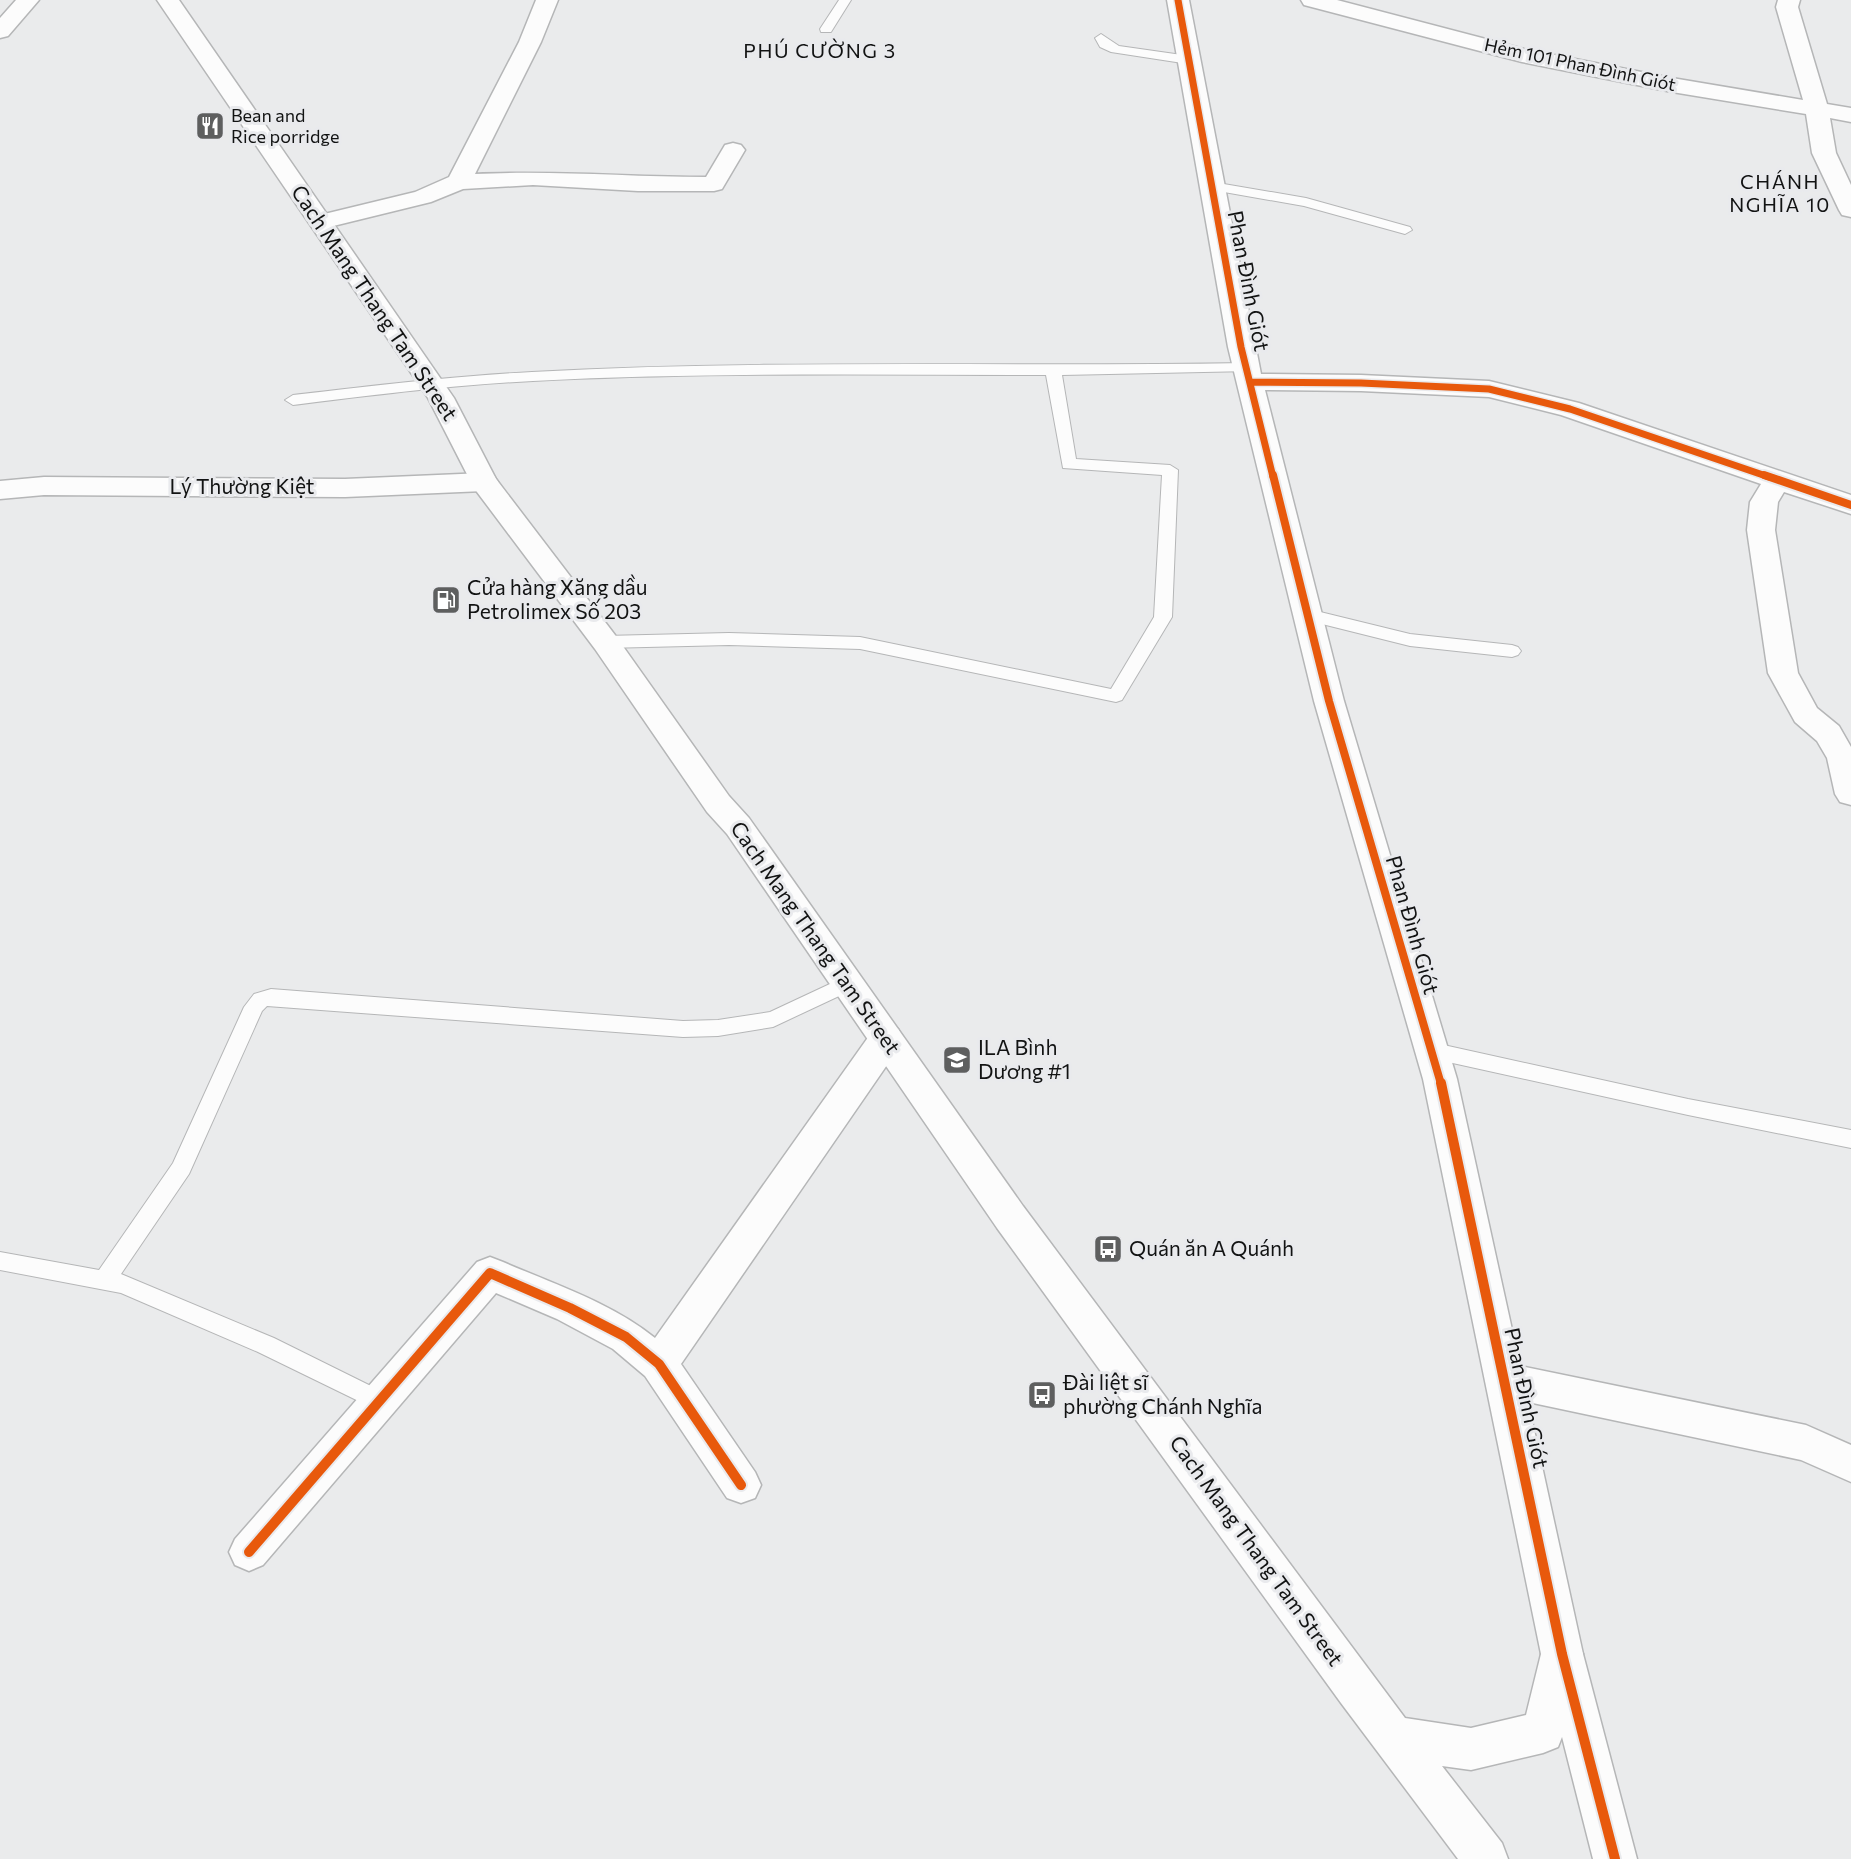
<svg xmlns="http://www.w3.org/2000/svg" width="1851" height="1859" font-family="Commissioner,sans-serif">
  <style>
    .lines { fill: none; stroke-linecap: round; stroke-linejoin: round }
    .service-casing { stroke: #b5b6b7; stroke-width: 2 }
    .minor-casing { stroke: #b5b6b7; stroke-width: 3 }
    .secondary-casing { stroke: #b5b6b7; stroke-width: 3 }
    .service { fill: #fcfcfc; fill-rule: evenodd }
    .minor { fill: #fcfcfc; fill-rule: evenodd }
    .secondary { fill: #fcfcfc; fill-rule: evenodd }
    .cycleway-far2-casing { stroke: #e9eaed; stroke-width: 10 }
    .cycleway-far1-casing { stroke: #e9eaed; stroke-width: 12 }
    .cycleway-casing { stroke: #e9eaed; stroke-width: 14 }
    .cycleway-far2 { stroke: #e8590c; stroke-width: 7 }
    .cycleway-far1 { stroke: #e8590c; stroke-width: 8 }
    .cycleway { stroke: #e8590c; stroke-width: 10 }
    .labels { text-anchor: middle; stroke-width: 6; stroke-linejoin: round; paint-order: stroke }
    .far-street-label { font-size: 18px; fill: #121313; stroke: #e9eaed }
    .far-poi-label { font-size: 18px; fill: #121313; stroke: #e9eaed; text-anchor: start }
    .far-quarter-label { font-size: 20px; letter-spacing: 1.5px; fill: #121313; stroke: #e9eaed }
    .street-label { font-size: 21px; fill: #121313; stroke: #e9eaed }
    .poi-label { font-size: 21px; fill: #121313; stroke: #e9eaed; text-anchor: start }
  </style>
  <rect width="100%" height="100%" fill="#eaebec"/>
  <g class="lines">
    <g class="service-casing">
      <path id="service" d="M 839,0 L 851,0 L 831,32 L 821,32 L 820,29 Z
        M 1101,34 L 1119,46 L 1189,56 L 1196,60 L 1189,64 L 1111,52 L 1100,47 L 1095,38 Z
        M 1212,182 L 1306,198 L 1410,227 L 1412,230 L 1405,234 L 1304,206 L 1207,189 L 1205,186 L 1207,183 Z
        M 1246,363 L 1254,368 L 1251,371 L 1062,375 L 1076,459 L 1170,465 L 1178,470 L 1172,617 L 1122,700 L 1116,702 L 860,649 L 729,645 L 605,648 L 599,646 L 596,642 L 599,638 L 605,636 L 729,633 L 860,637 L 1111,689 L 1154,617 L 1162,475 L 1063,468 L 1046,375 C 875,375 704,372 533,381 C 452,385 373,395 293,405 L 285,400 L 293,395 C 372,386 452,376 532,372 C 770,359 1008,367 1246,363 Z
        M 1308,609 L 1410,634 L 1512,645 L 1518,647 L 1521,651 L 1518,655 L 1512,657 L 1410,646 L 1302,619 L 1299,615 L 1302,611 Z
        M 847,976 L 854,979 L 857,984 L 854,989 L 773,1027 L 718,1036 L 683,1037 L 267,1006 L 262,1011 L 189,1174 L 121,1274 L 274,1338 L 387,1394 L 390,1401 L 387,1408 L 379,1411 L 258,1352 L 121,1293 L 0,1270 L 0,1252 L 99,1270 L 173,1163 L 244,1007 L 254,994 L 271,989 L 683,1021 L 718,1020 L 770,1012 Z
        M 1430,1042 L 1688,1099 L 1851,1130 L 1851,1148 L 1688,1115 L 1430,1058 L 1423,1056 L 1420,1050 L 1423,1044 Z"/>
    </g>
    <g class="minor-casing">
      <path id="minor" d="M 16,0 L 39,0 L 8,36 L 0,38 L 0,18 Z
        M 536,0 L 558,0 L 541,42 L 475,174 C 552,170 629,177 706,177 L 725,145 L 733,143 L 741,145 L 745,150 L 722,189 L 714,191 L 638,191 L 533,185 L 463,189 L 431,202 L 321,229 L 312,227 L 309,222 L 312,217 L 415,192 L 449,177 L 519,42 Z
        M 1167,0 L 1189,0 L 1261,374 L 1361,375 L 1489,381 L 1579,403 L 1851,495 L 1851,514 L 1784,492 L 1778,502 L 1775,530 L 1798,673 L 1817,708 L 1839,726 L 1851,747 L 1851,805 L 1840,802 L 1835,794 L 1827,758 L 1817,741 L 1795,722 L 1768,673 L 1747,530 L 1750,502 L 1761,484 L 1561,415 L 1489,397 L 1361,391 L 1265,390 L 1344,701 L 1457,1079 L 1520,1366 L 1806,1425 L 1851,1445 L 1851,1482 L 1801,1460 L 1528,1402 L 1583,1654 L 1637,1859 L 1593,1859 L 1541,1654 L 1423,1079 L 1314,701 L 1228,347 Z
        M 1301,0 L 1337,0 L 1524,49 L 1672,78 L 1803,100 L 1776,7 L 1778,0 L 1800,0 L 1798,7 L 1827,104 L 1851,108 L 1851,122 L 1830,118 L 1836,153 L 1851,185 L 1851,217 L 1842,215 L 1839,210 L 1812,153 L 1806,114 L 1672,92 L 1522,62 L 1304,5 Z
        M 484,473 L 494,476 L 498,482 L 494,488 L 484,491 L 345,497 L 44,495 L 0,499 L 0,481 L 44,477 L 345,479 Z
        M 886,1025 L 898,1029 L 903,1039 L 898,1049 L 681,1364 L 755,1472 L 761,1485 L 755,1498 L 741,1503 L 727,1498 L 645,1376 L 613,1349 L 557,1319 L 496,1293 L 263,1565 L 249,1571 L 235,1565 L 229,1552 L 235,1539 L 477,1262 L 490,1257 L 503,1262 C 554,1284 612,1303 655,1338 L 874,1029 Z"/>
    </g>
    <g class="secondary-casing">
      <path id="secondary" d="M 157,0 L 179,0 L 454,398 L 496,479 L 615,635 L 729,796 L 749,818 L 1023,1206 L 1405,1718 L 1471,1728 L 1526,1715 L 1541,1654 L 1547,1640 L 1562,1634 L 1577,1640 L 1583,1654 L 1564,1732 L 1558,1747 L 1543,1753 L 1471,1770 L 1442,1766 L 1502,1843 L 1508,1859 L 1458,1859 L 1341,1703 L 997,1228 L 727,834 L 707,812 L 595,649 L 474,488 L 428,398 Z"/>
    </g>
    <use href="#service" class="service"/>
    <use href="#minor" class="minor"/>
    <use href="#secondary" class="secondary"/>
    <g class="cycleway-far2-casing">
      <path id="cycleway-far2" d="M 1178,0 L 1241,347 L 1273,477
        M 1250,382 L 1361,383 L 1489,389 L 1570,409 L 1769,477"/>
    </g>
    <g class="cycleway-far1-casing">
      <path id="cycleway-far1" d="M 1273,475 L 1329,701 L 1441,1084
        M 1764,475 L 1851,505"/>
    </g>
    <g class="cycleway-casing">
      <path id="cycleway" d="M 1441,1083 L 1562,1654 L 1615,1859
        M 249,1552 L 490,1273 L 570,1308 L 626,1337 L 659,1364 L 741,1485"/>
    </g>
    <use href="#cycleway-far2" class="cycleway-far2"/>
    <use href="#cycleway-far1" class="cycleway-far1"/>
    <use href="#cycleway" class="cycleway"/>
  </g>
  <defs>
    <g id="restaurant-square" transform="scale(1.5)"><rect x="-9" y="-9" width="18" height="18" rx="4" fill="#5e5f5f" stroke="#e9eaed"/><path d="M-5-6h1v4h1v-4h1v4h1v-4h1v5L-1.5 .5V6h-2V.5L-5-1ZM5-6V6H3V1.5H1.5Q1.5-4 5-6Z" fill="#fff"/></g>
    <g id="fuel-square" transform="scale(1.5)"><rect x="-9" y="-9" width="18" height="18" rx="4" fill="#5e5f5f" stroke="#e9eaed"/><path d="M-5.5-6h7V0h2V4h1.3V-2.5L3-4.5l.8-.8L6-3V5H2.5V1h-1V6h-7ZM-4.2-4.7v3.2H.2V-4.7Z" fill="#fff"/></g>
    <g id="school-square" transform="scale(1.5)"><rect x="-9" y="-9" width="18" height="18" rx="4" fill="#5e5f5f" stroke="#e9eaed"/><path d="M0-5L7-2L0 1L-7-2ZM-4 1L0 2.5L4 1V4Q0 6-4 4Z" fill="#fff"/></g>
    <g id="bus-square" transform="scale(1.5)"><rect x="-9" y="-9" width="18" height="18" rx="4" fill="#5e5f5f" stroke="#e9eaed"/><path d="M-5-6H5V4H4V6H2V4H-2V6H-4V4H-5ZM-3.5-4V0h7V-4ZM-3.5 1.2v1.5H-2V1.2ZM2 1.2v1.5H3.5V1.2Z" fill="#fff"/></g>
  </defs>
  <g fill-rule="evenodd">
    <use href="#restaurant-square" x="210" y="126"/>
    <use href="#fuel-square" x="446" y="600"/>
    <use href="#school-square" x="957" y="1060"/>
    <use href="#bus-square" x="1108" y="1249"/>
    <use href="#bus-square" x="1042" y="1395"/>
  </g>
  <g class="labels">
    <g class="far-street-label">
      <text transform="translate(1580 65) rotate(12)" y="6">Hẻm 101 Phan Đình Giót</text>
    </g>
    <g class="far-poi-label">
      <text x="231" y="122">Bean and<tspan x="231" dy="21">Rice porridge</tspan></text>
    </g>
    <g class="far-quarter-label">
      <text x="820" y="58">PHÚ CƯỜNG 3</text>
      <text x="1780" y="189">CHÁNH<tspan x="1780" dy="23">NGHĨA 10</tspan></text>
    </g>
    <g class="street-label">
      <text transform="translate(1248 281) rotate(79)" y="7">Phan Đình Giót</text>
      <text transform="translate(374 303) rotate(56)" y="7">Cach Mang Thang Tam Street</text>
      <text x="242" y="494">Lý Thường Kiệt</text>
      <text transform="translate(1412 925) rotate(74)" y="7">Phan Đình Giót</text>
      <text transform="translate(815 938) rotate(55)" y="7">Cach Mang Thang Tam Street</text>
      <text transform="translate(1526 1398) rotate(78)" y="7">Phan Đình Giót</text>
      <text transform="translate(1256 1551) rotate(54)" y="7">Cach Mang Thang Tam Street</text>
    </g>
    <g class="poi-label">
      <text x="467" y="595">Cửa hàng Xăng dầu<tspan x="467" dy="24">Petrolimex Số 203</tspan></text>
      <text x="978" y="1055">ILA Bình<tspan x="978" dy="24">Dương #1</tspan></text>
      <text x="1129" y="1256">Quán ăn A Quánh</text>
      <text x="1063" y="1390">Đài liệt sĩ<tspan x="1063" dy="24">phường Chánh Nghĩa</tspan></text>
    </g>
  </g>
</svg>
